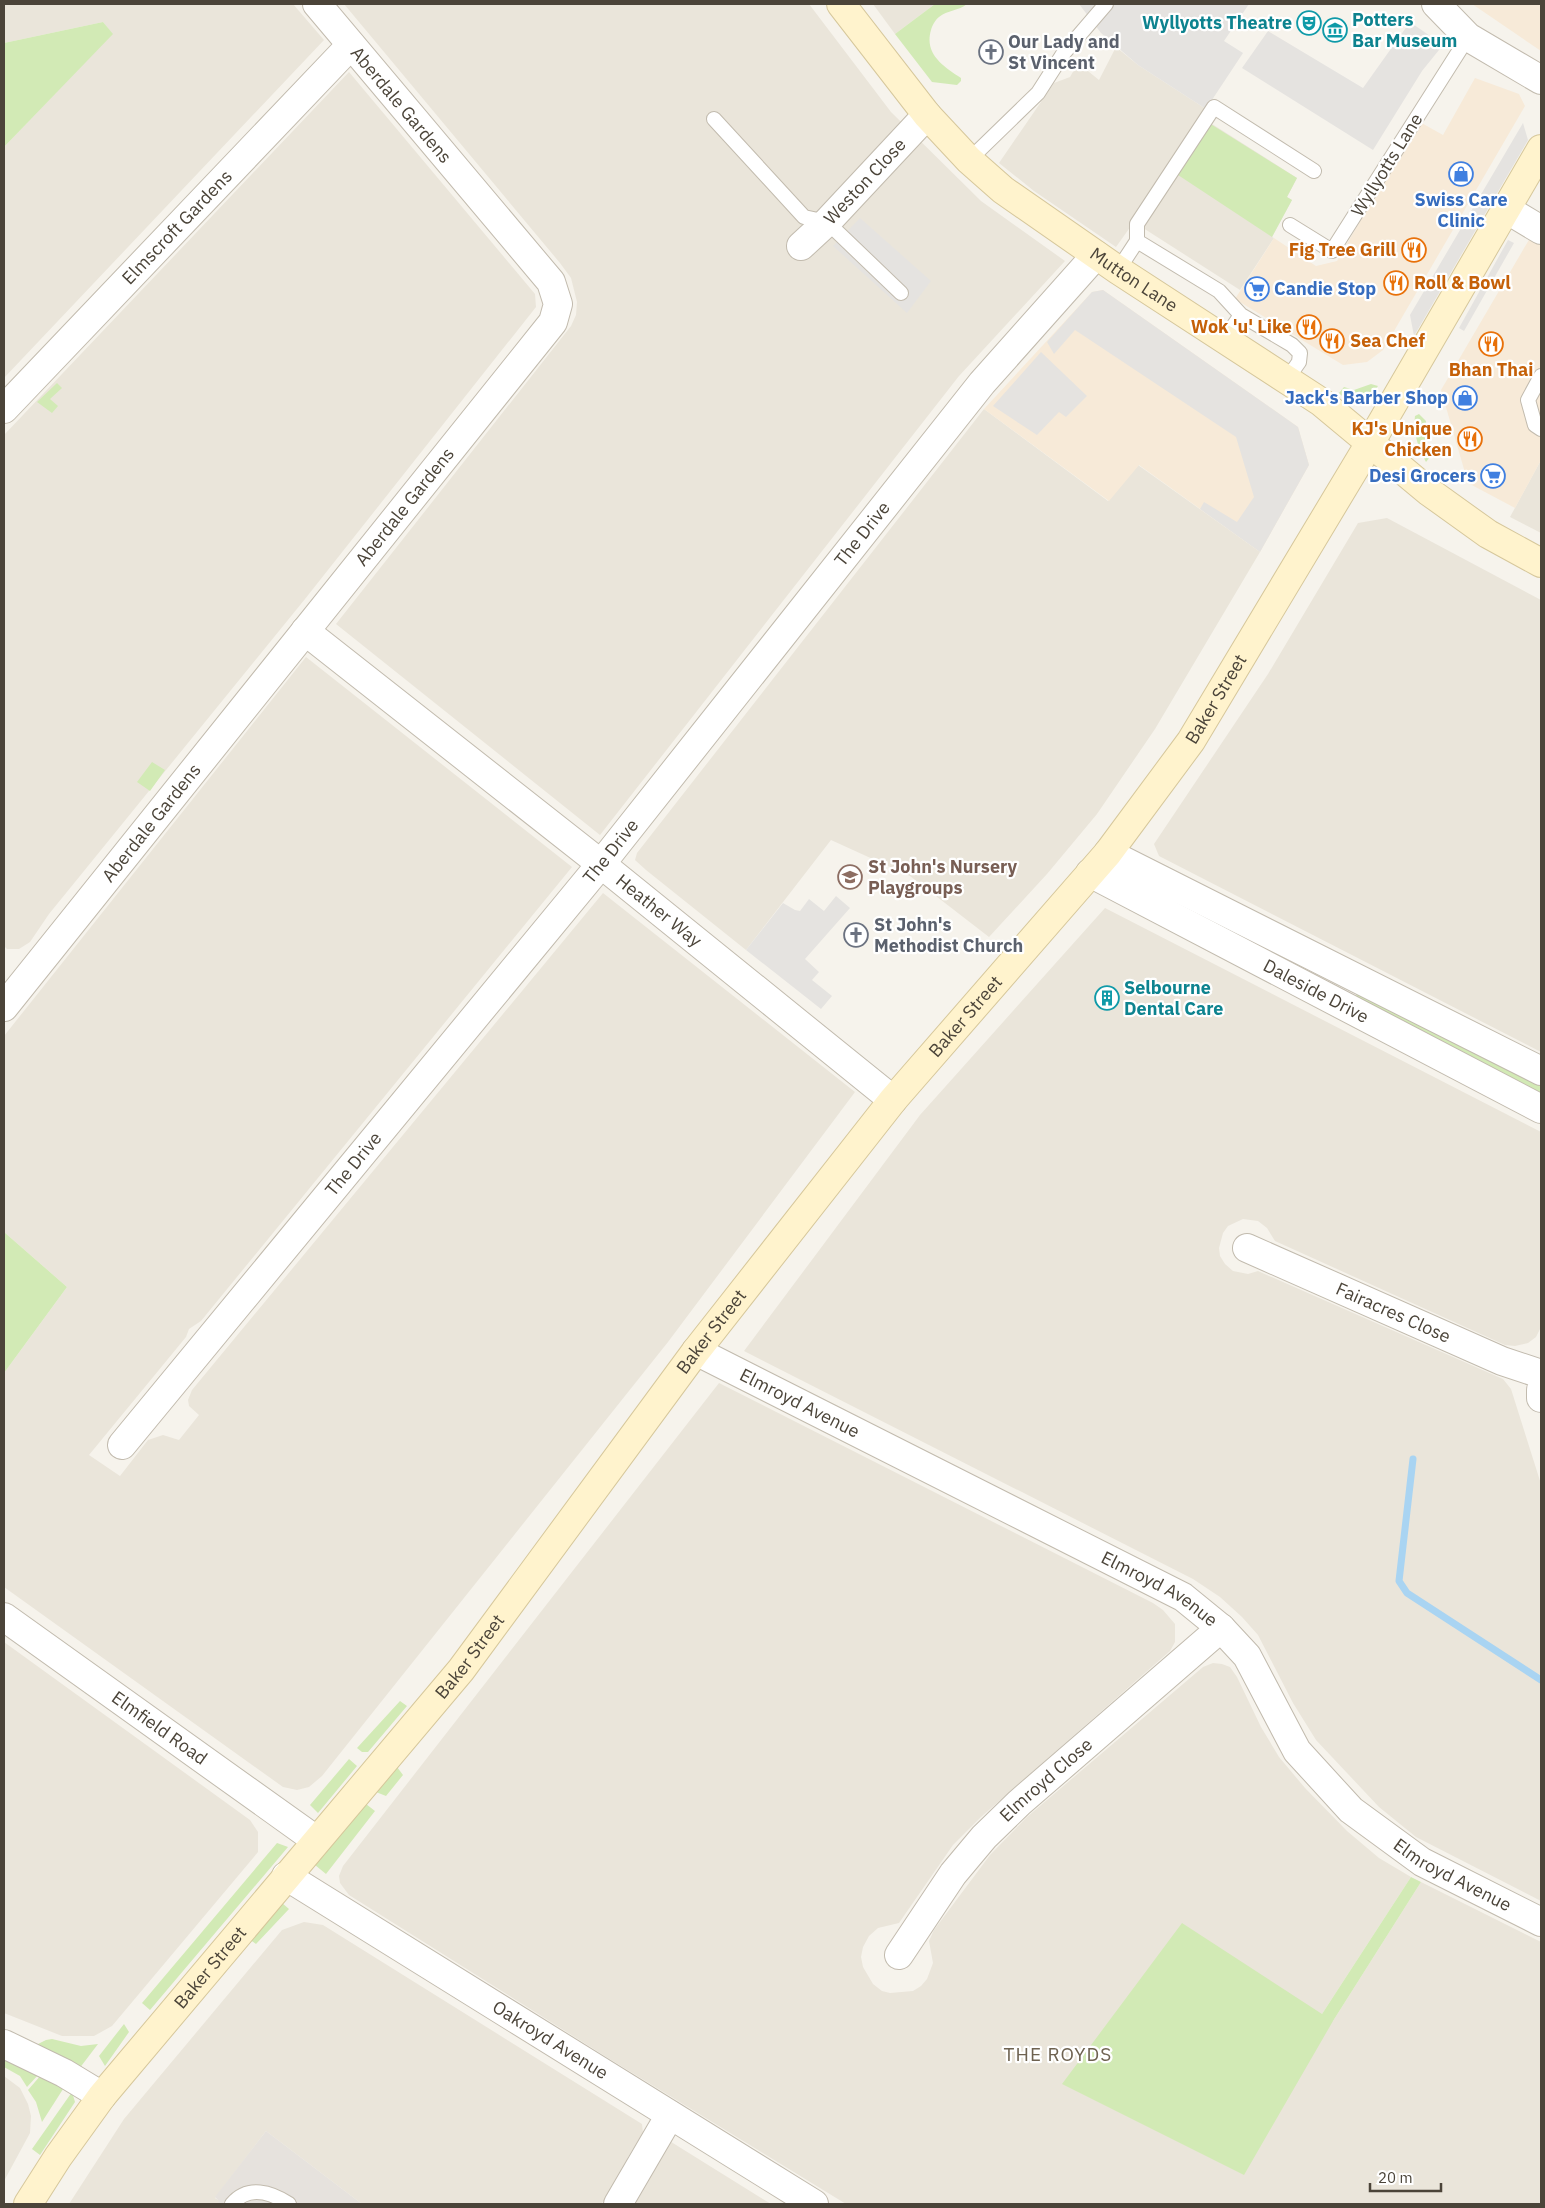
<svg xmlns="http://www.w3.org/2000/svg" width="1545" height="2208" font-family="'IBM Plex Sans',sans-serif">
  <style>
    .residential { fill: #eae5da }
    .commercial { fill: #f7ead8 }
    .industrial { fill: #e6e2dd }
    .green { fill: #d2eab5 }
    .parking { fill: #e5e3e0 }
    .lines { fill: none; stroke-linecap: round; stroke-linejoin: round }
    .stream { stroke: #a9d4f2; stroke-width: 7 }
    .lane-casing { stroke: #c2bbae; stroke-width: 16 }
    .street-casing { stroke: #c2bbae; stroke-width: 30 }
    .secondary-casing { stroke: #d6c79b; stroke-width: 30 }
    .lane { stroke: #fff; stroke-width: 14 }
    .street { stroke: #fff; stroke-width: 28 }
    .secondary { stroke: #fff3cd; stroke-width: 28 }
    .labels { text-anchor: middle; stroke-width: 4.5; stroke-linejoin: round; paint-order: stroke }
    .culture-label { font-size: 18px; font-weight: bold; fill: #0d838f; stroke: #fff; text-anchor: start }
    .worship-label { font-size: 18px; font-weight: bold; fill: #5b616d; stroke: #fff; text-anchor: start }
    .street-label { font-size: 18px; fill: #4b4439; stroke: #fff }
    .shop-label { font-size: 18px; font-weight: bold; fill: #366cbe; stroke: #fff; text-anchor: end }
    .food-label { font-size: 18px; font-weight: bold; fill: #c56008; stroke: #fff; text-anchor: end }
    .education-label { font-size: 18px; font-weight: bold; fill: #785e54; stroke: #fff; text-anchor: start }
    .neighbourhood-label { font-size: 19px; letter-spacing: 1px; fill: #6e6250; stroke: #fff }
  </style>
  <rect width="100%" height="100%" fill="#f6f3ec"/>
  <path class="residential" d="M 4,4 L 293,4 L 324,40 L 4,378 L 4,147 L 112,34 L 103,22 L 4,43 Z
    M 344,4 L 809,4 L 891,112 L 981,201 L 1065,261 L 959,376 L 600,835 L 336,624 L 571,326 L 576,315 L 577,302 L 571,278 L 560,263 Z
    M 873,4 L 935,4 L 895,34 Z
    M 1116,47 L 1138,65 L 1206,109 L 1201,117 L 1297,178 L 1287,197 L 1292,200 L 1272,237 L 1274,238 L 1240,290 L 1140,226 L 1131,226 L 1116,247 L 1034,191 L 999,163 L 1054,83 L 1070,77 L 1078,63 L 1099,80 Z
    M 349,72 L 535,294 L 536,307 L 305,599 L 49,914 L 30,942 L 19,949 L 7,949 L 4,946 L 4,435 Z
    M 984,409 L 1108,501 L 1138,465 L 1260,552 L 1155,729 L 1097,814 L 1047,874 L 989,937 L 910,876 L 831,840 L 746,950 L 646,870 L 635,860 L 637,853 Z
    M 1541,460 L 1541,533 L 1510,517 Z
    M 1387,518 L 1541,600 L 1541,1052 L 1159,856 L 1154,844 L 1268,674 L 1358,523 Z
    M 306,657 L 572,867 L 201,1321 L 189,1329 L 186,1337 L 89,1455 L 120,1476 L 148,1440 L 163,1435 L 179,1440 L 199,1415 L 189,1406 L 188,1400 L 192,1390 L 603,893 L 855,1092 L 668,1342 L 322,1776 L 309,1787 L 297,1790 L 283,1787 L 4,1587 L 4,1373 L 67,1287 L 4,1232 L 4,1036 Z
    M 1105,908 L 1541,1132 L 1541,1327 L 1536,1337 L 1528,1343 L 1515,1346 L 1505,1345 L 1275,1241 L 1267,1228 L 1258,1221 L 1243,1219 L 1228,1226 L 1223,1233 L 1219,1248 L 1220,1256 L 1225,1264 L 1233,1271 L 1248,1274 L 1258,1271 L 1503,1379 L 1511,1389 L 1541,1484 L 1541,1901 L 1416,1837 L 1379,1807 L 1316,1740 L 1293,1703 L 1258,1635 L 1242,1617 L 1220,1597 L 1193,1579 L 744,1351 L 920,1115 Z
    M 719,1383 L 1153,1603 L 1163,1610 L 1175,1624 L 1175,1642 L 1170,1651 L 981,1817 L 953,1845 L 899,1923 L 878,1928 L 869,1936 L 863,1947 L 861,1957 L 863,1967 L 873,1984 L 882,1991 L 890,1993 L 913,1991 L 921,1986 L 927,1979 L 933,1963 L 929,1941 L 934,1930 L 990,1855 L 1027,1817 L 1203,1667 L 1213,1663 L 1222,1664 L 1230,1667 L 1237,1677 L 1261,1727 L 1279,1757 L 1305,1788 L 1347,1831 L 1379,1858 L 1411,1877 L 1322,2014 L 1062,2084 L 1333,2021 L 1421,1882 L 1541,1942 L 1541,2204 L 846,2204 L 608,2058 L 349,1895 L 340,1883 L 339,1876 L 343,1866 Z
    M 4,1642 L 250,1820 L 258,1832 L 258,1852 L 112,2026 L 94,2036 L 62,2036 L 4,2013 Z
    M 304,1922 L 323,1925 L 642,2124 L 643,2133 L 628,2157 L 627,2168 L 613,2191 L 601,2204 L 362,2204 L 266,2131 L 215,2198 L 220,2201 L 218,2204 L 69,2204 L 124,2119 L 282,1930 Z
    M 4,2076 L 20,2088 L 28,2104 L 31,2116 L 30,2133 L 4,2181 Z
    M 668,2140 L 771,2204 L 629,2204 Z"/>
  <path class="commercial" d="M 1472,4 L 1541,4 L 1541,51 L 1478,8 Z
    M 1475,78 L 1519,94 L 1525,106 L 1383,350 L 1367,362 L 1343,365 L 1235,299 L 1274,238 L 1316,266 L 1337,261 L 1418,121 L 1443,135 Z
    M 1530,238 L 1541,245 L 1541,460 L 1515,508 L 1468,483 L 1441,390 Z
    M 1103,290 L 1298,427 L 1309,465 L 1260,552 L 1139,465 L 1109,501 L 984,409 L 1092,292 Z"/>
  <path class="industrial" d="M 266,2131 L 362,2204 L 218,2204 L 219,2201 L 215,2197 Z"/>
  <path class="green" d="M 935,4 L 967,4 C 959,11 947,10 939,17 C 935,20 932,26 931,30 C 924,54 943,66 961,78 L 961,81 L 957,85 L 932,82 L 895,34 Z
    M 103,22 L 113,34 L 4,147 L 4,43 Z
    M 1209,123 L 1297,178 L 1287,197 L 1292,200 L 1272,237 L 1175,173 Z
    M 57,383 L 62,388 L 50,399 L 58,406 L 52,413 L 37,402 Z
    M 1371,384 L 1378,386 C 1367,400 1353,408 1339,393 L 1344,387 L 1354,390 Z
    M 1419,414 L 1426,421 L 1424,433 L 1430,457 L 1426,462 C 1418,447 1413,433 1415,416 Z
    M 152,762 L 165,770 L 150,791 L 137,782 Z
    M 1357,988 L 1541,1083 L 1541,1097 L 1356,1000 Z
    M 4,1232 L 67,1287 L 4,1373 Z
    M 400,1701 L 407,1706 L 368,1752 L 362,1752 L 357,1748 Z
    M 349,1759 L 357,1766 L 318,1813 L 310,1805 Z
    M 397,1767 L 403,1775 L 386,1796 L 376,1792 Z
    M 366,1804 L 375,1811 L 326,1874 L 315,1865 Z
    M 277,1843 L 288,1847 L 150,2010 L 142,2003 Z
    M 1411,1877 L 1421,1882 L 1333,2021 L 1244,2175 L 1062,2084 L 1182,1923 L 1322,2014 Z
    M 282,1903 L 289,1909 L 256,1944 L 249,1939 Z
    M 124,2024 L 129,2032 L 105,2066 L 99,2056 Z
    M 52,2039 L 81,2046 L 98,2044 L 79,2069 L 34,2046 L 46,2040 Z
    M 4,2056 L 39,2074 L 27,2087 L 20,2076 L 4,2067 Z
    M 41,2075 L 65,2086 L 42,2122 L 36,2102 L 28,2090 Z
    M 72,2092 L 75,2102 L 40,2155 L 32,2149 Z"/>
  <path class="parking" d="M 1079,4 L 1249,4 L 1224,41 L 1243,53 L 1206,109 L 1138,65 L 1101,33 Z
    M 1410,22 L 1443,45 L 1422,71 L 1373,150 L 1242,68 L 1268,31 L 1363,88 Z
    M 1523,123 L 1528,140 L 1414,336 L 1410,315 Z
    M 860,218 L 931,281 L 907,313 L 833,246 Z
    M 1508,240 L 1514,243 L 1464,331 L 1459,328 Z
    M 1103,290 L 1298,427 L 1309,465 L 1260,552 L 1200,509 L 1204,502 L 1237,522 L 1254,497 L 1236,437 L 1075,330 L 1054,354 L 1047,342 L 1092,292 Z
    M 1041,352 L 1087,396 L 1066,417 L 1059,412 L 1037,435 L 993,406 Z
    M 836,896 L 850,908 L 805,959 L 819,972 L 812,980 L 832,996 L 821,1009 L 746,950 L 783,903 L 795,910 L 800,911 L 809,899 L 824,911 Z"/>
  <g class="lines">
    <path class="stream" d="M 1413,1459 L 1399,1581 L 1407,1593 L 1541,1680"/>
    <g class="lane-casing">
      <path id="lane" d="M 714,119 L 804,217 L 827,222 L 901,293
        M 969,160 L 1038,93 L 1063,54 L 1106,4
        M 1290,225 L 1332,251 L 1468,37
        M 1118,270 L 1137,241
        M 1225,338 L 1241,315
        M 1541,376 L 1528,400 L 1535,425 L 1541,429
        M 1287,379 L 1299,362 L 1300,353 L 1292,345 L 1241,315 L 1219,291 L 1137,241 L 1137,224 L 1214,107 L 1314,171
        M 232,2204 C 248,2185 271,2192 289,2204"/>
    </g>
    <g class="street-casing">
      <g id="street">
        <path d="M 1436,4 L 1468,37 L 1541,80"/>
        <path d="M 1506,209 L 1541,230"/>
        <path id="s1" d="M 801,246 L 827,222 L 927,115"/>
        <path id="s2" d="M 4,409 L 351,45"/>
        <path id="s3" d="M 305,631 L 601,864 L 893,1100"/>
        <path d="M 1108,853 L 1541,1071"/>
        <path id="s4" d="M 1090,873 L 1541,1109"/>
        <path id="s5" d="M 4,1007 L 553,322 L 558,304 L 551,282 L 317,4"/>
        <path id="s6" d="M 1247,1248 L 1502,1361 L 1541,1374"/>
        <path id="s7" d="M 696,1351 L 1183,1597 L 1221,1628 L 1247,1656 L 1297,1751 L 1351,1810 L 1422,1862 L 1541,1922"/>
        <path d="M 1541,1390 L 1541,1398"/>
        <path id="s8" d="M 122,1445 L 601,864 L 982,383 L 1096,255"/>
        <path id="s9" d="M 4,1617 L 316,1840"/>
        <path id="s10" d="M 286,1876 L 814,2204"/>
        <path id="s11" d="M 899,1955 L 953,1874 L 984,1837 L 1019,1803 L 1221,1628"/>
        <path d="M 4,2044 L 64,2073 L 102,2096"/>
        <path d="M 618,2204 L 670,2115"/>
      </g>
    </g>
    <g class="secondary-casing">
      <g id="secondary">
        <path id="s12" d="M 841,4 L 927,115 L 969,160 L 1003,190 L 1118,270 L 1321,402 L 1428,491 L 1488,534 L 1541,563"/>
        <path id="s13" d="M 28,2204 L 58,2157 L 102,2096 L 461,1670 L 696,1351 L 893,1100 L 1108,853 L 1191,741 L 1370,443 L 1541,149"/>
      </g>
    </g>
    <use href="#lane" class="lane"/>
    <use href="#street" class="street"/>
    <use href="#secondary" class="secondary"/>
  </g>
  <defs>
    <g id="theatre-ring" transform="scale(1.25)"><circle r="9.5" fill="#fff" stroke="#0f9aa8" stroke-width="1.5"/><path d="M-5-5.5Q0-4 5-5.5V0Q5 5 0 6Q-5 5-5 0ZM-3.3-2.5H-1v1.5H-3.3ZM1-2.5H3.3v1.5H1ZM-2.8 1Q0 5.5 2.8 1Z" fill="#0f9aa8"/></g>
    <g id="museum-ring" transform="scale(1.25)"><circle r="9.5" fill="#fff" stroke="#0f9aa8" stroke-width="1.5"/><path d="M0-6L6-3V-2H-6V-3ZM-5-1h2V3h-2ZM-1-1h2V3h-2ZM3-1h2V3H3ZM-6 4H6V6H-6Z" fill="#0f9aa8"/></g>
    <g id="church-ring" transform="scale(1.25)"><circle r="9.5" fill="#fff" stroke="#6b7280" stroke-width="1.5"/><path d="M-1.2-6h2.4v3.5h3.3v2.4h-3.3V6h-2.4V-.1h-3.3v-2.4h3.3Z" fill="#6b7280"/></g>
    <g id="shop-ring" transform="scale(1.25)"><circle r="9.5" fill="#fff" stroke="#3f7fe0" stroke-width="1.5"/><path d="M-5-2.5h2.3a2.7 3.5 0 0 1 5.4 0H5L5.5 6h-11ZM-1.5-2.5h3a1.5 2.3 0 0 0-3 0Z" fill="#3f7fe0"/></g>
    <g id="restaurant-ring" transform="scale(1.25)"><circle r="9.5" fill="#fff" stroke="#e8710a" stroke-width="1.5"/><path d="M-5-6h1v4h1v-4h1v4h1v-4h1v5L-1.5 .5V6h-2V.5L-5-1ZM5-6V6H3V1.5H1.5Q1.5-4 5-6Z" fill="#e8710a"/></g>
    <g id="supermarket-ring" transform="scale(1.25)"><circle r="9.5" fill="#fff" stroke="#3f7fe0" stroke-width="1.5"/><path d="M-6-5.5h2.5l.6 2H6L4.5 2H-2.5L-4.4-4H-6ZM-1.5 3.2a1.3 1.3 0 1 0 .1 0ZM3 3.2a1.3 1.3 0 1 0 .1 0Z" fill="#3f7fe0"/></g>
    <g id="school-ring" transform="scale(1.25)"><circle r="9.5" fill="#fff" stroke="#8d6e63" stroke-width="1.5"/><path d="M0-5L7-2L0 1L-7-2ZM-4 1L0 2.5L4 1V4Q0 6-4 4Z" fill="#8d6e63"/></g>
    <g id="building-ring" transform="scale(1.25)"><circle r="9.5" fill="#fff" stroke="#0f9aa8" stroke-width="1.5"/><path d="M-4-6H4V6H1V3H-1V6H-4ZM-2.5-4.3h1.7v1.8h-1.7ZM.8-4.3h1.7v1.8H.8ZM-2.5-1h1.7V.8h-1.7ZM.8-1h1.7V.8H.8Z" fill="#0f9aa8"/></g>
  </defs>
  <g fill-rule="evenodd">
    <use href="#theatre-ring" x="1309" y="23"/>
    <use href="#museum-ring" x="1335" y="30"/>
    <use href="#church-ring" x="991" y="52"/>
    <use href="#shop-ring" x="1461" y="174"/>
    <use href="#restaurant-ring" x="1414" y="250"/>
    <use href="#restaurant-ring" x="1396" y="283"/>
    <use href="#supermarket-ring" x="1257" y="289"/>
    <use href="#restaurant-ring" x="1309" y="327"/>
    <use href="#restaurant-ring" x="1332" y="341"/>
    <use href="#restaurant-ring" x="1491" y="344"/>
    <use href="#shop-ring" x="1465" y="398"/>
    <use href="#restaurant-ring" x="1470" y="439"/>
    <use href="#supermarket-ring" x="1493" y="476"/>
    <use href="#school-ring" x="850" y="877"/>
    <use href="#church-ring" x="856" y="935"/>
    <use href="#building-ring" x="1107" y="998"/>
  </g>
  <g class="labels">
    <g class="culture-label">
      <text x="1352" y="26">Potters<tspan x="1352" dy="21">Bar Museum</tspan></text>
      <text x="1292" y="29" text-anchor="end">Wyllyotts Theatre</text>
      <text x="1124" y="994">Selbourne<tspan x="1124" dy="21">Dental Care</tspan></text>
    </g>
    <g class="worship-label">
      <text x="1008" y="48">Our Lady and<tspan x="1008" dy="21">St Vincent</tspan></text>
      <text x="874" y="931">St John's<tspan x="874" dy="21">Methodist Church</tspan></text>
    </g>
    <g class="street-label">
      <text transform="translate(401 105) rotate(50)" y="6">Aberdale Gardens</text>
      <text transform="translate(1387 165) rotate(-58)" y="6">Wyllyotts Lane</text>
      <text dy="6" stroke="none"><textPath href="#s1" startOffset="91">Weston Close</textPath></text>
      <text dy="6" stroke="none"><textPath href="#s2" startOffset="251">Elmscroft Gardens</textPath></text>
      <text dy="6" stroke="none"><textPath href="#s12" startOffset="406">Mutton Lane</textPath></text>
      <text dy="6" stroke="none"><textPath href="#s5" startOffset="641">Aberdale Gardens</textPath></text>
      <text dy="6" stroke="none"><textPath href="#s8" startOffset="1174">The Drive</textPath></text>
      <text dy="6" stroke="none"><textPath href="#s13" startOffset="1919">Baker Street</textPath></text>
      <text dy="6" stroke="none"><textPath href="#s5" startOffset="236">Aberdale Gardens</textPath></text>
      <text dy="6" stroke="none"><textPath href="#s8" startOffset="769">The Drive</textPath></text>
      <text dy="6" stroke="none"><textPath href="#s3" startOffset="451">Heather Way</textPath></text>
      <text dy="6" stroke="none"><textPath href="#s4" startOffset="255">Daleside Drive</textPath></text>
      <text dy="6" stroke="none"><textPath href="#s13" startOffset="1514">Baker Street</textPath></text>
      <text dy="6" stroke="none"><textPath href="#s8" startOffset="364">The Drive</textPath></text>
      <text dy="6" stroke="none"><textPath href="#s6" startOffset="160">Fairacres Close</textPath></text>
      <text dy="6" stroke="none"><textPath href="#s13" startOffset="1109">Baker Street</textPath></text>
      <text dy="6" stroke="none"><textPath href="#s7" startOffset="116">Elmroyd Avenue</textPath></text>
      <text dy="6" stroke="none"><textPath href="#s7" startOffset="521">Elmroyd Avenue</textPath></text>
      <text dy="6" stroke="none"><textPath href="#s13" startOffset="704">Baker Street</textPath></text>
      <text dy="6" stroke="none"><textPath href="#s9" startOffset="191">Elmfield Road</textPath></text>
      <text dy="6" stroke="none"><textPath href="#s11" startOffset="230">Elmroyd Close</textPath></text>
      <text dy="6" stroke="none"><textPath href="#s7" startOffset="941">Elmroyd Avenue</textPath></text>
      <text dy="6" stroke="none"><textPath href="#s13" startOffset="299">Baker Street</textPath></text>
      <text dy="6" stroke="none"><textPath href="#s10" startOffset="311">Oakroyd Avenue</textPath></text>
    </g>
    <g class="shop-label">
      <text x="1461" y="206" text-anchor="middle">Swiss Care<tspan x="1461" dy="21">Clinic</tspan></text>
      <text x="1274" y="295" text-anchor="start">Candie Stop</text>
      <text x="1448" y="404">Jack's Barber Shop</text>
      <text x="1476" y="482">Desi Grocers</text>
    </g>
    <g class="food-label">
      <text x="1396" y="256">Fig Tree Grill</text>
      <text x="1414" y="289" text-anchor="start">Roll &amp; Bowl</text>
      <text x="1292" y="333">Wok 'u' Like</text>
      <text x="1350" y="347" text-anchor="start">Sea Chef</text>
      <text x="1491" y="376" text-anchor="middle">Bhan Thai</text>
      <text x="1452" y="435">KJ's Unique<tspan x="1452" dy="21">Chicken</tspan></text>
    </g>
    <g class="education-label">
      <text x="868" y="873">St John's Nursery<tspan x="868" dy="21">Playgroups</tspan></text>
    </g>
    <g class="neighbourhood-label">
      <text x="1058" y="2061">THE ROYDS</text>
    </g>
  </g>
  <rect width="1545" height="2208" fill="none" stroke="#4b4439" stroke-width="10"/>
  <path d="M1370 2183v8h71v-8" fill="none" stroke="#4b4439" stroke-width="2.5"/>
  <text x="1378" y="2183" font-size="15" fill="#4b4439" stroke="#ffffff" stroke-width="4" paint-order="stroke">20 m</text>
</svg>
